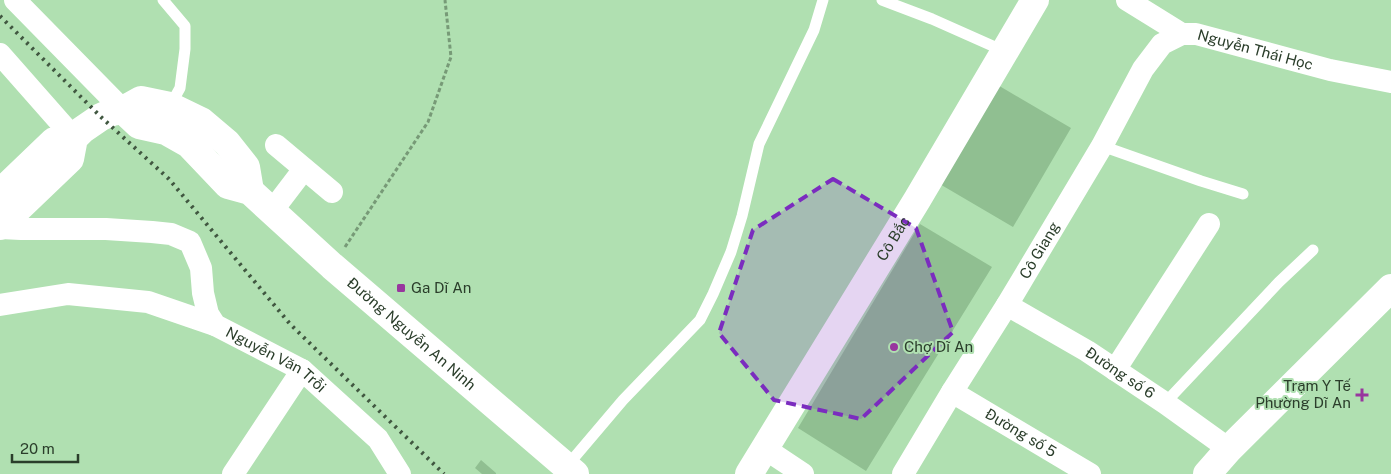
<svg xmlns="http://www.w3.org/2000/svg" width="1391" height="474" font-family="'Public Sans',sans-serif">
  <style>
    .building { fill: #90bf91 }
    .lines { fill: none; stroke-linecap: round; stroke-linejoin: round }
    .path { stroke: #779a77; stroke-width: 3; stroke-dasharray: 4 2.5; stroke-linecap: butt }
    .lane { stroke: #fff; stroke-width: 11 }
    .street { stroke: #fff; stroke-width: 22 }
    .secondary { stroke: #fff; stroke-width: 28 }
    .rail { stroke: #405740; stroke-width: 4; stroke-dasharray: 2.5 5; stroke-linecap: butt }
    .marked { fill: #7b2cbf; fill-opacity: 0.2; stroke: #7b2cbf; stroke-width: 4; stroke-dasharray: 10 6; stroke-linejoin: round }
    .poi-dot { fill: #98369e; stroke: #b0e0b1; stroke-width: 2 }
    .labels { text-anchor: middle; stroke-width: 4; stroke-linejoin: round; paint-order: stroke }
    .street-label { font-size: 15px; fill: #2b3e2b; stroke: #b0e0b1 }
    .poi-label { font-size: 15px; fill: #2b3e2b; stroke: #b0e0b1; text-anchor: start }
  </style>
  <rect width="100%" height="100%" fill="#b0e0b1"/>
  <path class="building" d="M 996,84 L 1071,128 L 1013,227 L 938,183 Z
    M 920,224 L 992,267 L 866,471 L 798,428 Z
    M 481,460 L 496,473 L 496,474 L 482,474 L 475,468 Z"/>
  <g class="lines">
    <path class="path" d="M 345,247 L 428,122 L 451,57 L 445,0"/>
    <path class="lane" d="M 163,0 L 185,26 L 185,49 L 180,88 L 170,106
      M 882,0 L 932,19 L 1004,51
      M 1102,146 L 1201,181 L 1243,194
      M 1165,403 L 1279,282 L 1313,250
      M 567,466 L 623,400 L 700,320 L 713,294 L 731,252 L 742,216 L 759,144 L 814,30 L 823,0"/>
    <g class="street">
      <path d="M 15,0 L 123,110"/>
      <path id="s1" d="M 1127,0 L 1182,34 L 1196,34 L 1330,70 L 1391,82"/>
      <path d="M 0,54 L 74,138"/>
      <path d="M 276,145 L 332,192"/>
      <path d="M 272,211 L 304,169"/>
      <path id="s2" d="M 0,228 L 21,229 L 106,229 L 152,232 L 171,234 L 190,242 L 201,268 L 203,293 L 208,314 L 215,325 L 302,370 L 378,439 L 400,474"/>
      <path d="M 0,305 L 68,294 L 148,302 L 215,325"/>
      <path id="s3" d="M 1007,305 L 1087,351 L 1165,403 L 1229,449"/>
      <path d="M 1115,370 L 1209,224"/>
      <path id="s4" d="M 952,392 L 1090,474"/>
      <path d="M 764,448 L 803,474"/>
      <path d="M 233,474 L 302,370"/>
      <path id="s5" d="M 903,474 L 952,392 L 1007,305 L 1102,146 L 1143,69 L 1162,44 L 1182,34"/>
    </g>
    <g class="secondary">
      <path id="s6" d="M 123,110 L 139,125 L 166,131 L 189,144 L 228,185 L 250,191 L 332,266 L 575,474"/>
      <path d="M 0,193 L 54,141 L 74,138"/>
      <path d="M 0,226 L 70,159 L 74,138 L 82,130 L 101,117 L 112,112 L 123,110 L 141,100 L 170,106 L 201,121 L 227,143 L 246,167 L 250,191"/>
      <path id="s7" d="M 749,474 L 917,200 L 1035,0"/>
      <path d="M 1207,474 L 1229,449 L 1391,288"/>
    </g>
    <path class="rail" d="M 0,16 L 101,117 L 169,179 L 290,324 L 444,474"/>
  </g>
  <path class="marked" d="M 833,179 L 916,228 L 953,332 L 861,419 L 774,400 L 719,333 L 753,230 Z"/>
  <g class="poi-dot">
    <rect x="396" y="283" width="10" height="10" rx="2.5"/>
    <circle cx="894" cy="347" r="5"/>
    <path d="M1359.5 387.5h5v5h5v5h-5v5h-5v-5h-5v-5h5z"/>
  </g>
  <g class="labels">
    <g class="street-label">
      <text dy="5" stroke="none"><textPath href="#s1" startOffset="140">Nguyễn Thái Học</textPath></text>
      <text dy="5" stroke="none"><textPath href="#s7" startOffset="276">Cô Bắc</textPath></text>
      <text dy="5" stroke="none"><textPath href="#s5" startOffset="262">Cô Giang</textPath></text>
      <text dy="5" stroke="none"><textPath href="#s6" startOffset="371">Đường Nguyễn An Ninh</textPath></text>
      <text dy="5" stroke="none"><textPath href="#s2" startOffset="350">Nguyễn Văn Trỗi</textPath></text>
      <text dy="5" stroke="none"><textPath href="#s3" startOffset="132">Đường số 6</textPath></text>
      <text dy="5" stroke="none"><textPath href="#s4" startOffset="80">Đường số 5</textPath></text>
    </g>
    <g class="poi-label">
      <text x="411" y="293">Ga Dĩ An</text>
      <text x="904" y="352">Chợ Dĩ An</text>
      <text x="1351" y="391" text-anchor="end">Trạm Y Tế<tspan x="1351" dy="17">Phường Dĩ An</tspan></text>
    </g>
  </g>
  <path d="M12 454v8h66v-8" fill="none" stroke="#2b3e2b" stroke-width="2.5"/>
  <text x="20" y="454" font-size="15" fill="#2b3e2b" stroke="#b0e0b1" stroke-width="4" paint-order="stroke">20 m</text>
</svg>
